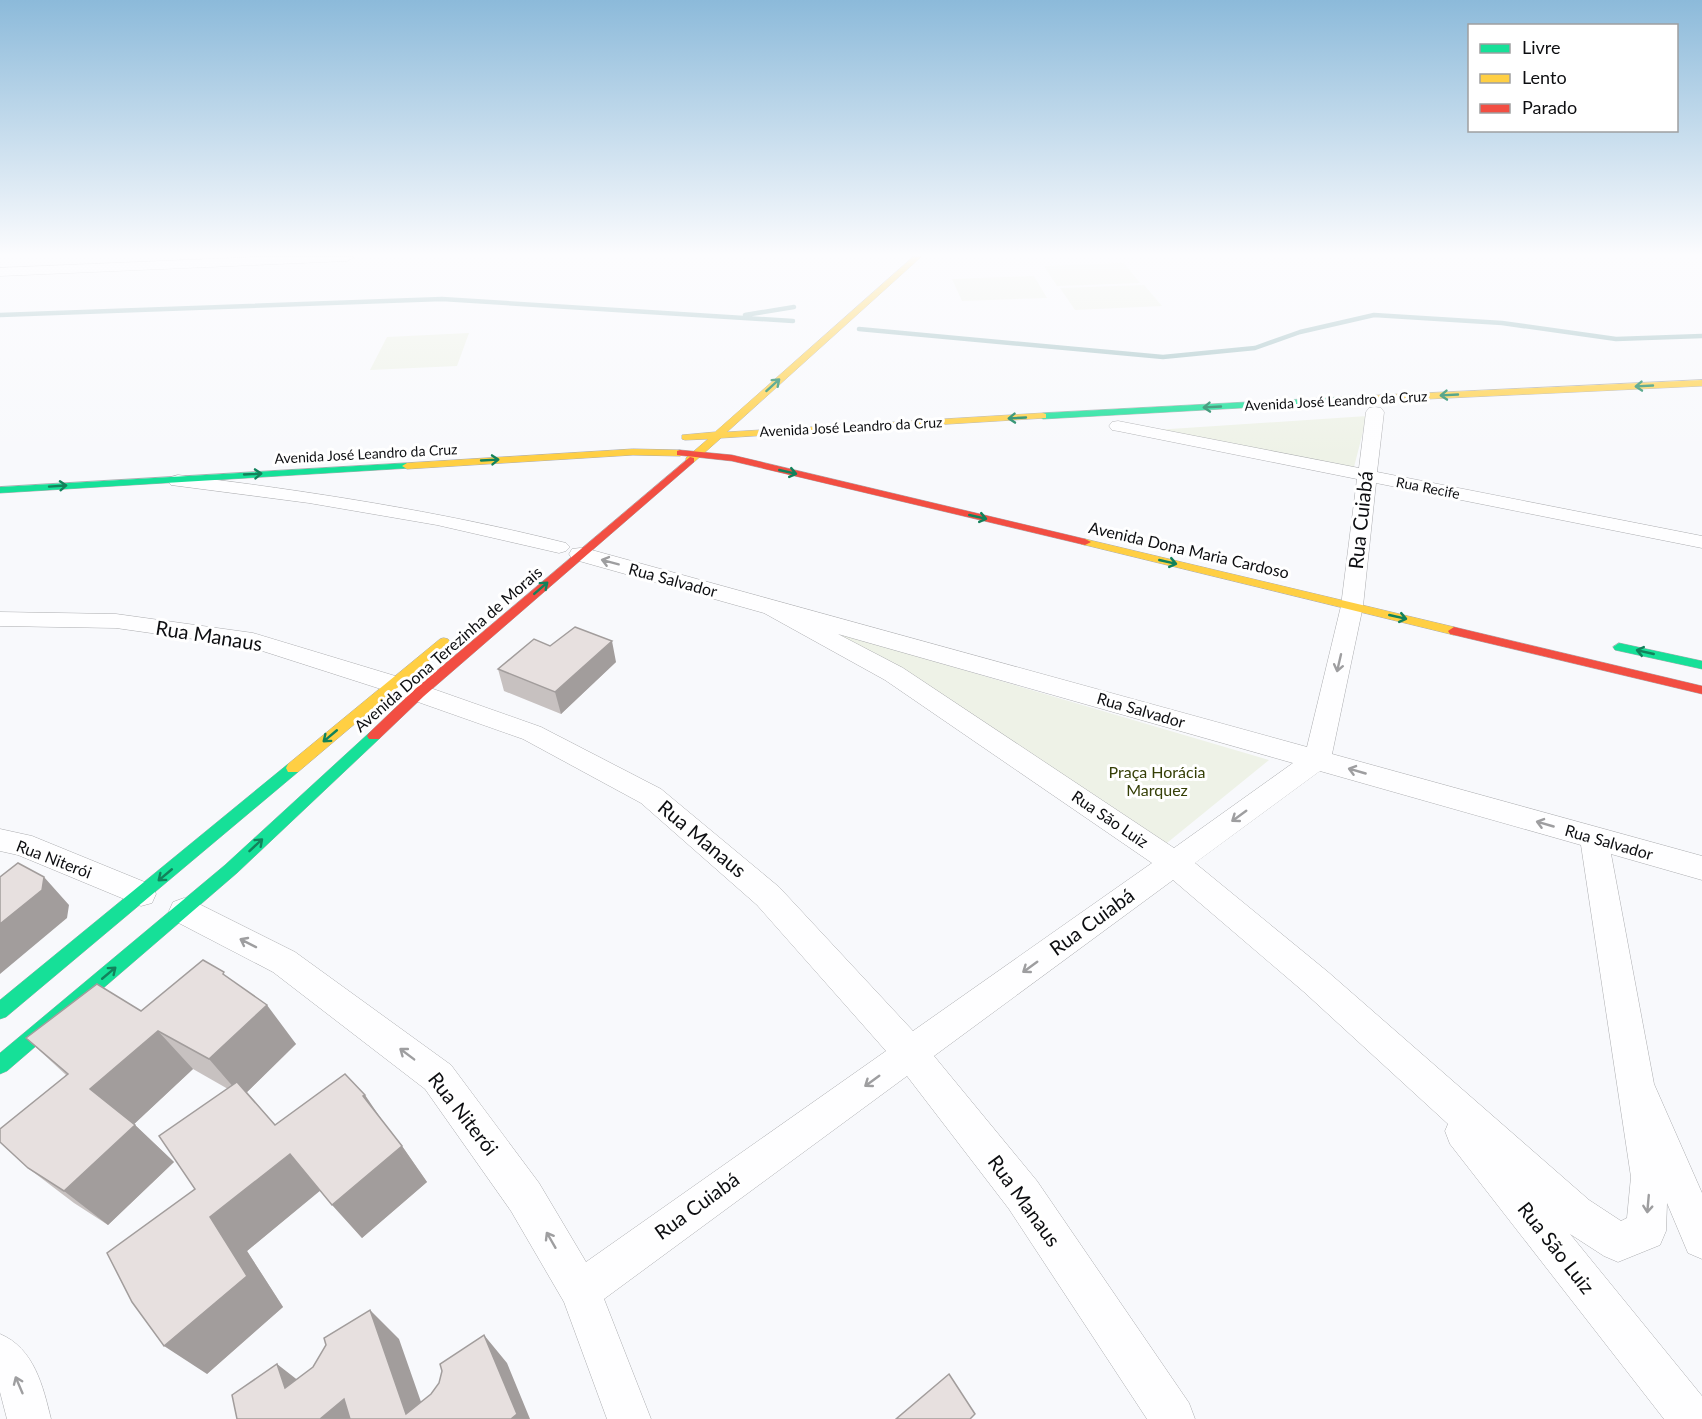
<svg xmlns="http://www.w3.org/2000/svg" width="1702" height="1419" font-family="Lato,sans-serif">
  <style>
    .green { fill: #eef2e7 }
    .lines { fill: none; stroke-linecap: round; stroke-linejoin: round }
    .stream { stroke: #a3c2c4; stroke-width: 4.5 }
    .street-casing { stroke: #acadb0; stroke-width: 1 }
    .fast-casing { stroke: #acadb0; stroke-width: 1 }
    .slow-casing { stroke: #acadb0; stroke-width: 1 }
    .jam-casing { stroke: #acadb0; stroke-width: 1 }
    .street { fill: #fefeff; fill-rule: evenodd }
    .fast { fill: #16e098; fill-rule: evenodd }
    .slow { fill: #ffcf43; fill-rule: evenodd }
    .jam { fill: #f24e42; fill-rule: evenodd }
    .wall { fill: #c7c1c0 }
    .shaded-wall { fill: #a29d9c }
    .building { fill: #e7e0df; stroke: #a29d9c; stroke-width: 1.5 }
    .oneway { stroke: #12825b }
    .oneway2 { stroke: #9e9ea0 }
    .labels { text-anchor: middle; stroke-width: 6; stroke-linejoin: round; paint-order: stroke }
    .far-street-label { font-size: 14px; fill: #0d0e11; stroke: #fff }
    .street-label { font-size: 16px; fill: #0d0e11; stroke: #fff }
    .park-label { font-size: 16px; fill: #353f06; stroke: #fff }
    .near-street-label { font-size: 20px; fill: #0d0e11; stroke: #fff }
  </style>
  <rect width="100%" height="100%" fill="#f8f9fc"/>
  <path class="green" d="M 1124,263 L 1140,283 L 1057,286 L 1044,266 Z
    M 1034,276 L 1047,298 L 962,301 L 952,279 Z
    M 1144,285 L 1162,306 L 1075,310 L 1060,288 Z
    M 469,333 L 457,366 L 370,370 L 387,337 Z
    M 1367,416 L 1353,471 L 1155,430 Z
    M 811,625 L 1269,760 L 1162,847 Z"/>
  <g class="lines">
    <path class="stream" d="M 0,315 L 442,299 L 793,321
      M 745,315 L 794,307
      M 859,329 L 1163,357 L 1255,348 L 1300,332 L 1374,315 L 1502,323 L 1616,339 L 1702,336"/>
    <g class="street-casing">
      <path id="street" d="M 258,257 L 354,257 L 347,261 L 0,276 L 0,268 Z
        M 1375,407 L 1381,408 L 1384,412 L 1377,472 L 1702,536 L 1702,548 L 1376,483 L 1363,606 L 1332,754 L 1702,856 L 1702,880 L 1611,854 L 1654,1084 L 1702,1193 L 1702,1259 L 1688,1253 L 1667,1203 L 1666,1231 L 1660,1245 L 1618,1262 L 1604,1256 L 1570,1234 L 1702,1396 L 1702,1419 L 1664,1419 L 1450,1144 L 1445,1131 L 1448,1124 L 1304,992 L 1173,880 L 934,1056 L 1037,1181 L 1189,1403 L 1195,1419 L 1147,1419 L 1009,1209 L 907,1076 L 604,1299 L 651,1419 L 607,1419 L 564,1302 L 511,1211 L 425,1089 L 273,972 L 173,920 L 169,911 L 173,902 L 184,898 L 195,902 L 295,952 L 451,1065 L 539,1183 L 586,1262 L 886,1051 L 757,905 L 641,803 L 523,739 L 384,690 L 250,647 L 116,628 L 0,626 L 0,612 L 116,614 L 253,633 L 402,678 L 541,727 L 661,789 L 779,887 L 913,1031 L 1152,863 L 885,680 L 764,613 L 572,559 L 569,554 L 572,549 L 580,548 L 588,549 L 1307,747 L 1341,606 L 1357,479 L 1118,431 L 1112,430 L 1109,426 L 1112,422 L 1118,421 L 1359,468 L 1366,412 L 1369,408 ZM 838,634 L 1293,763 L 1174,848 L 903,668 ZM 1320,771 L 1581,845 L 1631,1177 L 1627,1218 L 1621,1221 L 1589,1200 L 1328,972 L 1195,863 Z
        M 178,475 C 309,491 438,511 566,543 L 570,547 L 566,551 L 559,553 L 437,525 L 309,503 L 171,485 L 168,481 L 171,477 Z
        M 0,829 L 32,836 L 152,885 L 156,894 L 152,903 L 141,906 L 18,855 L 0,851 Z
        M 0,1334 C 34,1348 43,1386 51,1419 L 7,1419 L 0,1392 Z"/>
    </g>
    <g class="fast-casing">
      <path id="fast" d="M 1364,396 L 1369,399 L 1367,401 L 1043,419 L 1038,416 L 1043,413 Z
        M 407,463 L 412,466 L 411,468 L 0,493 L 0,487 Z
        M 1619,643 L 1702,661 L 1702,669 L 1615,650 L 1613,647 Z
        M 374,731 L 381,736 L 379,739 L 237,873 L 7,1071 L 0,1074 L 0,1053 L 225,865 L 369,733 Z
        M 293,763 L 298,764 L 300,768 L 298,772 L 6,1017 L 0,1019 L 0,1000 L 288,764 Z"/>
    </g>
    <g class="slow-casing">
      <path id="slow" d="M 913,257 L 921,257 L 727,432 L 1043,413 L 1046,414 L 1046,418 L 721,438 L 694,462 L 686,462 L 686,458 L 708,439 L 685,440 L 682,439 L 682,435 L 715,432 Z
        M 1702,380 L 1702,386 L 1364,402 L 1359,399 L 1364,396 Z
        M 633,449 L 680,450 L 685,453 L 680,456 L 633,455 L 407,469 L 402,466 L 407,463 Z
        M 1085,539 L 1454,627 L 1460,631 L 1454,635 L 1081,544 L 1079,542 Z
        M 444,638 L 448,639 L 450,642 L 448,645 L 298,772 L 288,772 L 286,768 L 288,764 L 440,639 Z"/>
    </g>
    <g class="jam-casing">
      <path id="jam" d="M 680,450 L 732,455 L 1085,539 L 1091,542 L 1085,545 L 732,461 L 677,455 L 677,451 Z
        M 690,457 L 694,458 L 694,462 L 424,696 L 379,739 L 369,739 L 367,736 L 369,733 L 414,690 Z
        M 1454,627 L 1702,686 L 1702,694 L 1450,634 L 1448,631 Z"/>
    </g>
    <use href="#street" class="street"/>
    <use href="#fast" class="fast"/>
    <use href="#slow" class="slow"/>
    <use href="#jam" class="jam"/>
  </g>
  <path class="wall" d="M 550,646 L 616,662 L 561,714 L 504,691 L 498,669 Z
    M 229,979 L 296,1044 L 247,1092 L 275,1125 L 389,1130 L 402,1146 L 427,1182 L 362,1238 L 320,1190 L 247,1251 L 283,1307 L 207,1374 L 195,1189 L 228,1089 L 193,1069 L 134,1124 L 174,1162 L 108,1225 L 74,1203 L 28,1168 L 66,1075 L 26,1038 L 141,1011 Z"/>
  <path class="shaded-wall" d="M 612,641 L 616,662 L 561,714 L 555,692 Z
    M 44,877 L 69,905 L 67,918 L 0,974 L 0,924 Z
    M 267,1005 L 296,1044 L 242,1097 L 209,1059 Z
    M 158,1031 L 193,1069 L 131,1127 L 90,1089 Z
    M 365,1095 L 390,1132 L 363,1096 Z
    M 135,1125 L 174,1162 L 108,1225 L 64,1191 Z
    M 402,1146 L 427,1182 L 362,1238 L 332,1205 Z
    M 290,1154 L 321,1190 L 247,1251 L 283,1307 L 207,1374 L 164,1346 L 210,1217 Z
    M 370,1310 L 399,1339 L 427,1419 L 406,1414 Z
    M 484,1335 L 507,1363 L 530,1419 L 511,1419 Z
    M 277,1364 L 313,1392 L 285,1388 Z
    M 344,1399 L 370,1419 L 320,1419 Z"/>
  <path class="building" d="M 575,627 L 612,641 L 555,692 L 498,669 L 534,639 L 550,646 Z
    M 18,863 L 44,877 L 42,890 L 0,924 L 0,877 Z
    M 203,960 L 224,972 L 223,974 L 267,1005 L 209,1059 L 158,1031 L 90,1089 L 135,1125 L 64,1191 L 28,1168 L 0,1142 L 0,1129 L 68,1074 L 26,1038 L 97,984 L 141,1011 Z
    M 345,1074 L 365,1095 L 363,1096 L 402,1146 L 332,1205 L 290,1154 L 210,1217 L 247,1276 L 164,1346 L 132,1302 L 107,1253 L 195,1189 L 159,1136 L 237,1082 L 275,1125 Z
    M 370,1310 L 406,1414 L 431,1394 L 439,1383 L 442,1371 L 440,1364 L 484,1335 L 517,1414 L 511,1419 L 350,1419 L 344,1399 L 320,1419 L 237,1419 L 232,1395 L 277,1364 L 285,1388 L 313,1367 L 326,1345 L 324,1338 Z
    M 949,1374 L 975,1414 L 970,1419 L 896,1419 Z"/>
  <defs><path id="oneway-shaft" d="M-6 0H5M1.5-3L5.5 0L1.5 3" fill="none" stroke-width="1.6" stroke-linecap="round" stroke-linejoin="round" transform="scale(1.5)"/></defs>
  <g class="oneway">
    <use href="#oneway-shaft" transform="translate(773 385) rotate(-42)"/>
    <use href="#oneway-shaft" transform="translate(1644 386) rotate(177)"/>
    <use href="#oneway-shaft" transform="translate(1449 395) rotate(177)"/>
    <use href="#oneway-shaft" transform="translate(1212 407) rotate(177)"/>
    <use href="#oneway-shaft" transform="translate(1017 418) rotate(177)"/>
    <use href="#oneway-shaft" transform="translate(490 460) rotate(-3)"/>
    <use href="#oneway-shaft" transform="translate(788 472) rotate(13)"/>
    <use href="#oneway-shaft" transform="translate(253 474) rotate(-3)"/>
    <use href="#oneway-shaft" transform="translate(58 486) rotate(-4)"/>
    <use href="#oneway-shaft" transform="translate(978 517) rotate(13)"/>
    <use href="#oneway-shaft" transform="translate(1168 562) rotate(13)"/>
    <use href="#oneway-shaft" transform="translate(541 588) rotate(-41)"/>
    <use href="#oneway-shaft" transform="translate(1398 617) rotate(13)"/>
    <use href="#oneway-shaft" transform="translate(1645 652) rotate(-167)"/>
    <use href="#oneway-shaft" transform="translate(330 736) rotate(140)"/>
    <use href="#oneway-shaft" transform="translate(256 845) rotate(-43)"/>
    <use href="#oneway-shaft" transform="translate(165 875) rotate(140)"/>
    <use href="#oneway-shaft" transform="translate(109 973) rotate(-40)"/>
  </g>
  <g class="oneway2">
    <use href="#oneway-shaft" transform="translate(610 562) rotate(-165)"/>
    <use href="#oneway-shaft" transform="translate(1339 663) rotate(103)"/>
    <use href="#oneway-shaft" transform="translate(1357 771) rotate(-164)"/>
    <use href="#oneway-shaft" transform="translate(1239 816) rotate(144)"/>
    <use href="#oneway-shaft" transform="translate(1545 824) rotate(-164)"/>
    <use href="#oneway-shaft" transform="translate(248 943) rotate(-153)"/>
    <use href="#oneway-shaft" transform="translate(1030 967) rotate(144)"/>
    <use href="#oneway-shaft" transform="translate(407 1054) rotate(-143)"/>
    <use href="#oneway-shaft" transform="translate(872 1081) rotate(144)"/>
    <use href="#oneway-shaft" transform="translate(1648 1204) rotate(95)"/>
    <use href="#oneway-shaft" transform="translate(551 1240) rotate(-120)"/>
    <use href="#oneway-shaft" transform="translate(19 1385) rotate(-113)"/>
  </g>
  <linearGradient id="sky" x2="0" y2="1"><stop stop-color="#8cbada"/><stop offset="0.56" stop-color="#fcfcfe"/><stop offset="1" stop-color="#fcfcfe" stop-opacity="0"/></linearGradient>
  <rect width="1702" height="455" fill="url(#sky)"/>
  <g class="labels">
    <g class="far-street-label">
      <text transform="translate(1336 401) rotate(-3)" y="5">Avenida José Leandro da Cruz</text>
      <text transform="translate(851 427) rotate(-3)" y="5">Avenida José Leandro da Cruz</text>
      <text transform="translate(366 454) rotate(-3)" y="5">Avenida José Leandro da Cruz</text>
      <text transform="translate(1428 488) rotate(11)" y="5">Rua Recife</text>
    </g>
    <g class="street-label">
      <text transform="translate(1189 550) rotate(13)" y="6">Avenida Dona Maria Cardoso</text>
      <text transform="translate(673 580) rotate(15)" y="6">Rua Salvador</text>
      <text transform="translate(448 649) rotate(-41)" y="6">Avenida Dona Terezinha de Morais</text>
      <text transform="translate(1141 710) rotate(16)" y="6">Rua Salvador</text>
      <text transform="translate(1110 819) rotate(34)" y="6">Rua São Luiz</text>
      <text transform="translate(1609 842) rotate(16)" y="6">Rua Salvador</text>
      <text transform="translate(54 859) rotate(21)" y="6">Rua Niterói</text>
    </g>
    <g class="park-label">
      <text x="1157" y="778">Praça Horácia<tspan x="1157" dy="18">Marquez</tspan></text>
    </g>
    <g class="near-street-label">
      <text transform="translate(1361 520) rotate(-84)" y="7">Rua Cuiabá</text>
      <text transform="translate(209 636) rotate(9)" y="7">Rua Manaus</text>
      <text transform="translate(702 839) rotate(40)" y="7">Rua Manaus</text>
      <text transform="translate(1092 922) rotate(-36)" y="7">Rua Cuiabá</text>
      <text transform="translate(463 1114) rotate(52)" y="7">Rua Niterói</text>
      <text transform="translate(1024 1201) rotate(54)" y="7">Rua Manaus</text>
      <text transform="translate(697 1206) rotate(-36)" y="7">Rua Cuiabá</text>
      <text transform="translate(1556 1248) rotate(52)" y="7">Rua São Luiz</text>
    </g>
  </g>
  <rect x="1468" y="24" width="210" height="108" fill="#ffffff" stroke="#9e9fa0" stroke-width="1.5"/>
  <rect x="1480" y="44" width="30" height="9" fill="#16e098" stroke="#9e9fa0" stroke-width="1.5"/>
  <text x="1522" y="54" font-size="18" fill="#0d0e11">Livre</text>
  <rect x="1480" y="74" width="30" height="9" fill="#ffcf43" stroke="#9e9fa0" stroke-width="1.5"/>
  <text x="1522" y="84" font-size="18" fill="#0d0e11">Lento</text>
  <rect x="1480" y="104" width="30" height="9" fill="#f24e42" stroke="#9e9fa0" stroke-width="1.5"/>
  <text x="1522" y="114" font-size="18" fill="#0d0e11">Parado</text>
</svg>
